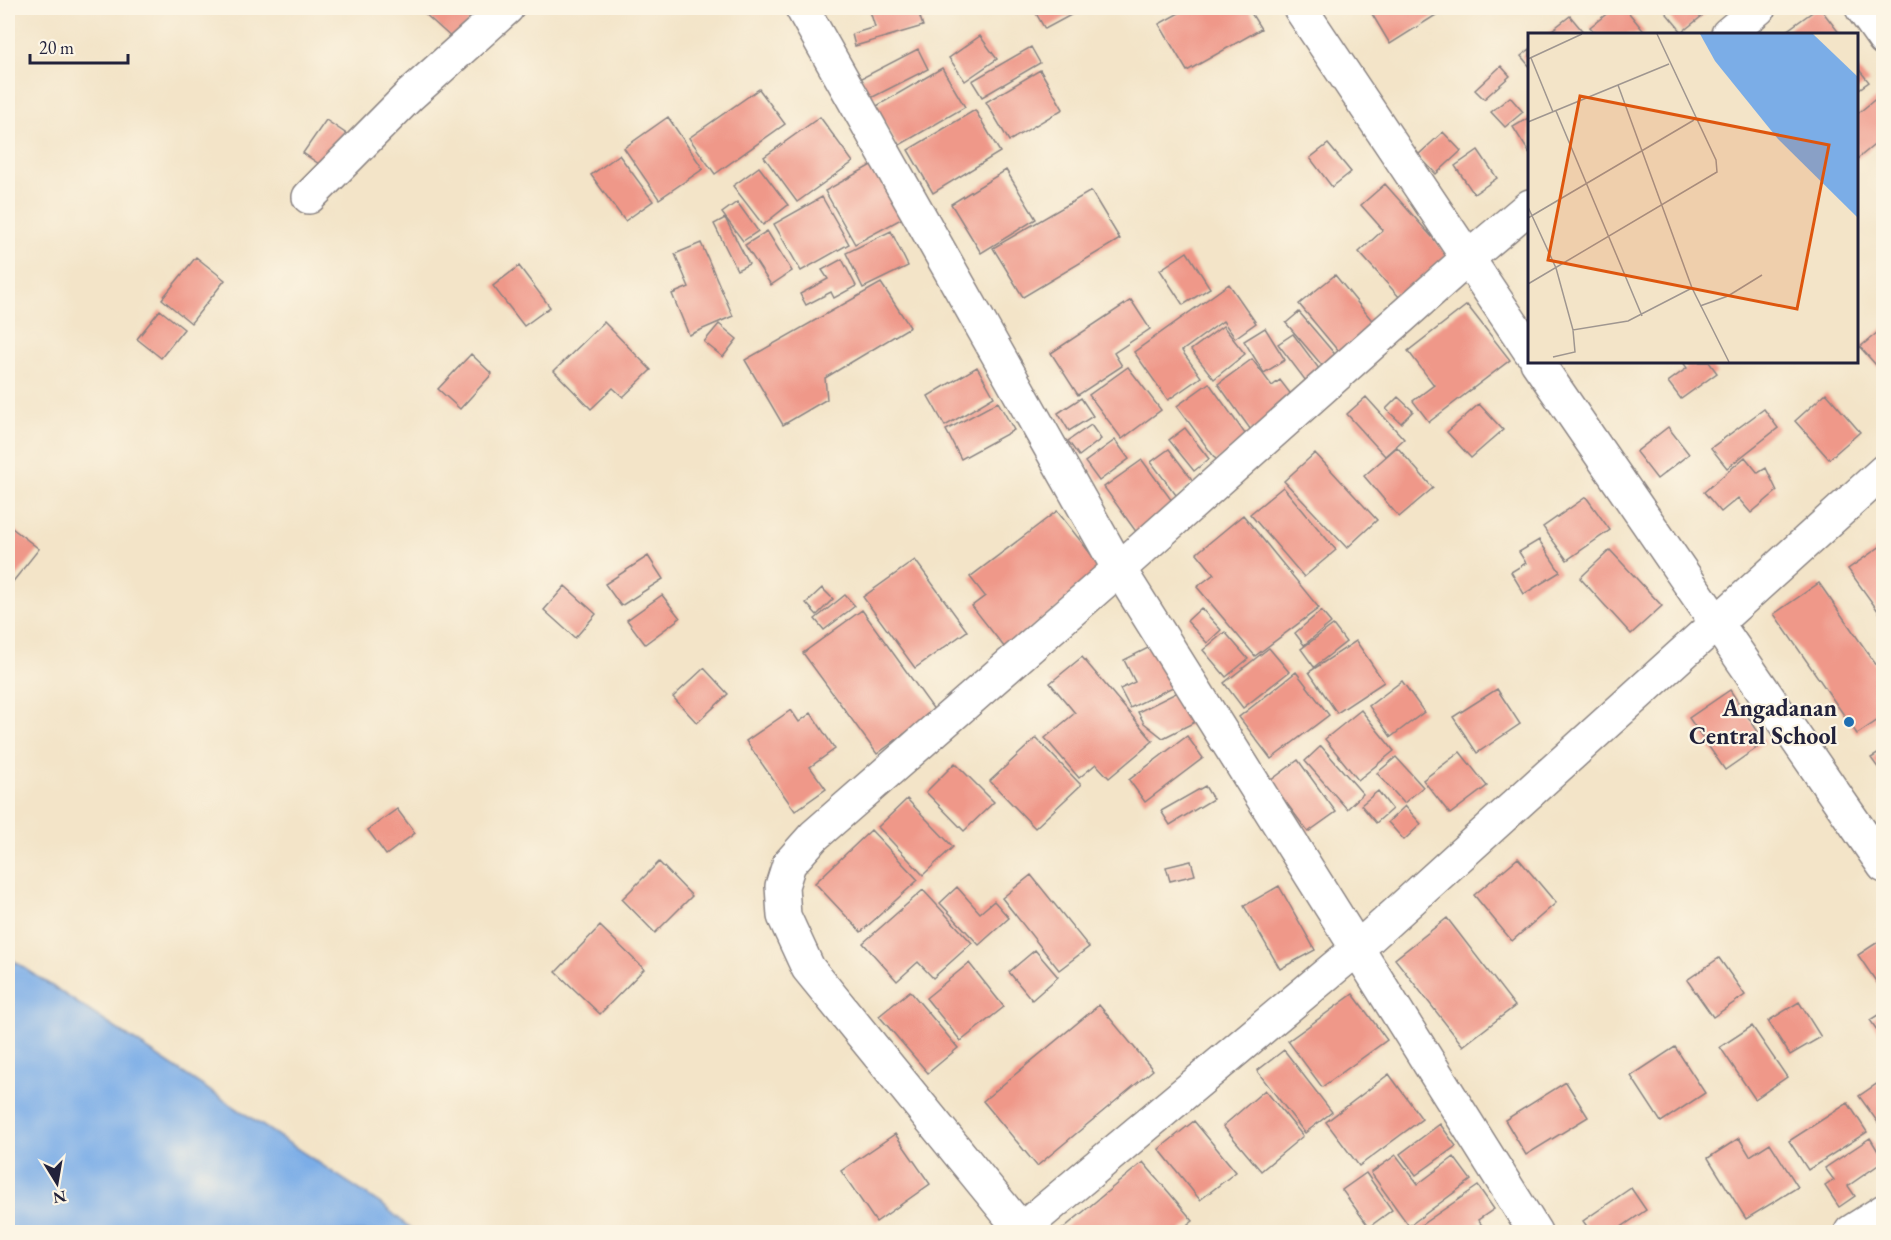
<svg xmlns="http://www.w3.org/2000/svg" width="1891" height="1240" font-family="'EB Garamond',serif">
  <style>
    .water { fill: #7bade7; stroke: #4e6891; stroke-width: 1.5 }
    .building { fill: #ef9889 }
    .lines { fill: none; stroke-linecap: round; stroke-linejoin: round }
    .street-casing { stroke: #8a8382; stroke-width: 36 }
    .street { stroke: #fff; stroke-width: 33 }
    .poi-dot { fill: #1f6fb2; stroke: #fcf5e5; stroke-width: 2 }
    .labels { text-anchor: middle; stroke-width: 4.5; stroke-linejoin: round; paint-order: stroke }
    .poi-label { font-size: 24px; font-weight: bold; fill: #22223b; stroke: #fcf5e5; text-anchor: end }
    .inset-road { fill: none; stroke: #9f9690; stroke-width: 1.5 }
    .view { fill: #de560e; fill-opacity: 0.15; stroke: #de560e; stroke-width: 3 }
    .inset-edge { fill: none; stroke: #22223b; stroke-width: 3 }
  </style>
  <rect width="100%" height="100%" fill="#fcf5e5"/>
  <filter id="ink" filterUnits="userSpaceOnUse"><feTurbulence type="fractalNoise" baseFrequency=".0167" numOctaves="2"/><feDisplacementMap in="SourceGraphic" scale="12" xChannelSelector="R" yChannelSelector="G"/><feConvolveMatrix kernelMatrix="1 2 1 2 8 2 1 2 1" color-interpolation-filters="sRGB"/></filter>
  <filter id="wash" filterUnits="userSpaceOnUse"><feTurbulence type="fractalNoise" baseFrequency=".008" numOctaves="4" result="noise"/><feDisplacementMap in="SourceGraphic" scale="24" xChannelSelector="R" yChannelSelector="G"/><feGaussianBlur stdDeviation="1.35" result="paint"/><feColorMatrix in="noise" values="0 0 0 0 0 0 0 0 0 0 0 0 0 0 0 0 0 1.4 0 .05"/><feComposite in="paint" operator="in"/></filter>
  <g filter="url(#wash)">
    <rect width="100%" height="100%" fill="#f3e4c8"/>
    <path class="water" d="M 8,957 L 384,1206 L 415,1232 L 8,1232 Z"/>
    <g id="blocks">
      <path class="building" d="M 427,8 L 473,8 L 478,12 L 454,40 L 423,12 Z
        M 869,8 L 917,8 L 923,26 L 855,46 L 852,34 L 875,27 Z
        M 1033,8 L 1081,8 L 1082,9 L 1045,29 Z
        M 1188,8 L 1248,8 L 1261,29 L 1187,71 L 1159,24 Z
        M 1382,8 L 1431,8 L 1436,15 L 1390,44 L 1372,14 Z
        M 1614,8 L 1625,8 L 1646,34 L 1596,34 L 1590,27 Z
        M 1662,8 L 1712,8 L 1682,32 Z
        M 1818,8 L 1820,8 L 1840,34 L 1782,34 Z
        M 1570,16 L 1585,34 L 1547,34 Z
        M 980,36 L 997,59 L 965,81 L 949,58 Z
        M 1031,47 L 1040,63 L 982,97 L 972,81 Z
        M 918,49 L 928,69 L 869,99 L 860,79 Z
        M 1530,49 L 1530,67 L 1521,56 Z
        M 1501,66 L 1510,76 L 1484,99 L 1475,90 Z
        M 1856,66 L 1869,82 L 1856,91 Z
        M 942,68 L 965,107 L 898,146 L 875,107 Z
        M 1040,70 L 1063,109 L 1009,141 L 986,102 Z
        M 759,89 L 785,124 L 715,174 L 689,138 Z
        M 1884,92 L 1884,137 L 1856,160 L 1856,115 Z
        M 1510,97 L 1523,112 L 1505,127 L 1491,112 Z
        M 975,110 L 1000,152 L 933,193 L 908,150 Z
        M 668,117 L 703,169 L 659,199 L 624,148 Z
        M 820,117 L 853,162 L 797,202 L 764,157 Z
        M 1530,117 L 1530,154 L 1513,127 Z
        M 326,120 L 351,137 L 328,170 L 303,153 Z
        M 1443,132 L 1461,151 L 1436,174 L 1418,155 Z
        M 1328,144 L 1351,172 L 1332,187 L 1310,158 Z
        M 1478,150 L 1497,178 L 1474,194 L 1455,166 Z
        M 619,155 L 653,201 L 625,221 L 591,175 Z
        M 873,164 L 903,218 L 855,244 L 825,191 Z
        M 759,167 L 788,205 L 763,225 L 733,186 Z
        M 1006,170 L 1036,219 L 981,253 L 951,204 Z
        M 1385,184 L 1448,255 L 1400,298 L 1359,252 L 1383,230 L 1361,205 Z
        M 1091,191 L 1120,239 L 1023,297 L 993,248 Z
        M 822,197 L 849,244 L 801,271 L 774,224 Z
        M 737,202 L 758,231 L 743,241 L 722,213 Z
        M 725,218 L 749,264 L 737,270 L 714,224 Z
        M 767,231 L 792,271 L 771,285 L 745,245 Z
        M 891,231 L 908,266 L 863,288 L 846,253 Z
        M 701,243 L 733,316 L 689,335 L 672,294 L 689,287 L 675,254 Z
        M 1187,252 L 1210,288 L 1183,305 L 1160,270 Z
        M 196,257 L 225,280 L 191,323 L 162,299 Z
        M 842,259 L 856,286 L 834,298 L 831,292 L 806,305 L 800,294 L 828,279 L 822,270 Z
        M 519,266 L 550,307 L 524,326 L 493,286 Z
        M 1335,275 L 1379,329 L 1344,358 L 1299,304 Z
        M 881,283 L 910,327 L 825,378 L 827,399 L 783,425 L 745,360 Z
        M 1229,284 L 1256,323 L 1235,338 L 1223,321 L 1182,351 L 1201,377 L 1168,400 L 1134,352 Z
        M 1131,300 L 1150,329 L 1114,353 L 1122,366 L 1078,395 L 1051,353 Z
        M 1467,305 L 1510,360 L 1429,422 L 1413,401 L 1434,385 L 1408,351 Z
        M 160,310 L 184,329 L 161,358 L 137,339 Z
        M 1299,312 L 1339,359 L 1326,370 L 1286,323 Z
        M 604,322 L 651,370 L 623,397 L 613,388 L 591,409 L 554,371 Z
        M 719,324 L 737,339 L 723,357 L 704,342 Z
        M 1223,326 L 1245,354 L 1214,379 L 1191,350 Z
        M 1884,327 L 1884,374 L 1860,347 Z
        M 1265,328 L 1285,360 L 1264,373 L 1244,341 Z
        M 1293,334 L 1323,374 L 1309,385 L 1278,344 Z
        M 471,354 L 492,374 L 460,409 L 438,389 Z
        M 1252,359 L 1272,386 L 1280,380 L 1296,401 L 1253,433 L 1218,384 Z
        M 1683,362 L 1709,362 L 1717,373 L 1681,399 L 1668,382 L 1687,368 Z
        M 977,367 L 994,397 L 945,426 L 928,396 Z
        M 1128,367 L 1161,410 L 1122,439 L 1089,395 Z
        M 1209,383 L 1248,438 L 1217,461 L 1177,406 Z
        M 1826,393 L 1860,432 L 1829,459 L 1795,421 Z
        M 1366,397 L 1404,439 L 1385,456 L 1347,414 Z
        M 1398,397 L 1413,411 L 1401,423 L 1386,409 Z
        M 1081,398 L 1093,416 L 1069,431 L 1058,413 Z
        M 998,402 L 1014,430 L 961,459 L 946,430 Z
        M 1479,404 L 1503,430 L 1471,458 L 1447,432 Z
        M 1764,409 L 1778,428 L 1727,468 L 1711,448 Z
        M 1091,425 L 1101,439 L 1079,456 L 1068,441 Z
        M 1668,427 L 1689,454 L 1657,479 L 1636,452 Z
        M 1185,428 L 1209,459 L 1194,471 L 1169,440 Z
        M 1115,440 L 1129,459 L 1099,481 L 1085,462 Z
        M 1397,447 L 1433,488 L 1399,517 L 1364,476 Z
        M 1169,449 L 1194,482 L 1176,495 L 1151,462 Z
        M 1315,453 L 1377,520 L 1347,548 L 1284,481 Z
        M 1745,457 L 1758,473 L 1766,468 L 1777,491 L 1751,513 L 1738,498 L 1721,512 L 1704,492 Z
        M 1142,460 L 1175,505 L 1137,533 L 1104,487 Z
        M 1283,487 L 1336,550 L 1304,577 L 1250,514 Z
        M 1586,497 L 1610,530 L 1567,560 L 1543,527 Z
        M 1057,511 L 1105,572 L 1005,648 L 972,606 L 985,596 L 970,577 Z
        M 1243,515 L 1319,608 L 1255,656 L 1197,587 L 1214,574 L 1197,553 Z
        M 8,525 L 39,549 L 11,584 L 8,582 Z
        M 1539,540 L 1560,572 L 1524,594 L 1511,572 L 1526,563 L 1519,552 Z
        M 1884,544 L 1884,613 L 1881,615 L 1848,569 Z
        M 1610,550 L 1662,606 L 1631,634 L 1580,578 Z
        M 648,556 L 663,579 L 621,606 L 605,584 Z
        M 915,560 L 967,631 L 915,668 L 863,597 Z
        M 1819,583 L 1884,676 L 1884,716 L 1857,734 L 1774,614 Z
        M 565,586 L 596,614 L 575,638 L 544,610 Z
        M 822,588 L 833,599 L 817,615 L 806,603 Z
        M 662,595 L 680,618 L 645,644 L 627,620 Z
        M 845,595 L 855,606 L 824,630 L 815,619 Z
        M 1201,608 L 1221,630 L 1207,643 L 1187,621 Z
        M 862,610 L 935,711 L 877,754 L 803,653 Z
        M 1321,611 L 1331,623 L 1304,645 L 1295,633 Z
        M 1333,625 L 1346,642 L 1314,667 L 1301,649 Z
        M 1225,632 L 1248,659 L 1226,677 L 1203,650 Z
        M 1356,641 L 1384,682 L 1337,713 L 1309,672 Z
        M 1158,643 L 1179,684 L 1130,708 L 1120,689 L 1135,682 L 1124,660 Z
        M 1269,648 L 1289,672 L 1243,708 L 1224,683 Z
        M 1082,657 L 1153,741 L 1109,778 L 1096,764 L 1079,778 L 1045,738 L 1075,713 L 1050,683 Z
        M 704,668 L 728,694 L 697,723 L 673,697 Z
        M 1296,672 L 1329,715 L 1271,759 L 1239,717 Z
        M 1402,681 L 1424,712 L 1391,737 L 1369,706 Z
        M 1186,688 L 1201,719 L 1163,738 L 1144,723 L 1138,712 Z
        M 1497,689 L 1520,724 L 1477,753 L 1453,717 Z
        M 1730,690 L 1765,742 L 1725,770 L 1689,718 Z
        M 791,710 L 799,722 L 811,713 L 835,749 L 810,767 L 826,789 L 795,811 L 746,741 Z
        M 1361,710 L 1394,751 L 1358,780 L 1325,739 Z
        M 1187,736 L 1203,758 L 1145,802 L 1129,780 Z
        M 1036,738 L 1081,785 L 1035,828 L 990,781 Z
        M 1321,746 L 1363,794 L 1347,809 L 1305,761 Z
        M 1884,750 L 1884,776 L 1871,758 Z
        M 1460,752 L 1487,786 L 1450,814 L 1423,780 Z
        M 1396,757 L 1423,787 L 1404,803 L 1377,773 Z
        M 1298,760 L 1336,812 L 1308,832 L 1270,781 Z
        M 955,763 L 994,802 L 964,831 L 926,792 Z
        M 1205,786 L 1213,799 L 1170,825 L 1161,811 Z
        M 1378,791 L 1392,809 L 1376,823 L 1361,805 Z
        M 907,799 L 953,847 L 923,875 L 878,827 Z
        M 1405,806 L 1421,824 L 1404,840 L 1388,822 Z
        M 397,809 L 415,833 L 386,855 L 368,830 Z
        M 871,830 L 918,880 L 861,932 L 815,883 Z
        M 1518,858 L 1556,903 L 1512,941 L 1474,895 Z
        M 1191,861 L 1195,875 L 1170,881 L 1166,867 Z
        M 659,862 L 692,896 L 655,933 L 622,899 Z
        M 1031,875 L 1089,947 L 1059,970 L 1002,898 Z
        M 1279,886 L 1315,950 L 1280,969 L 1244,906 Z
        M 957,887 L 980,913 L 994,901 L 1009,918 L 979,945 L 940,903 Z
        M 923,890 L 972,943 L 933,978 L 918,962 L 897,981 L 863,943 Z
        M 1447,918 L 1515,1006 L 1463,1046 L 1395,959 Z
        M 600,926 L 644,969 L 600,1014 L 556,972 Z
        M 1884,938 L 1884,993 L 1858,955 Z
        M 1035,950 L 1058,977 L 1032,1000 L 1009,972 Z
        M 1719,958 L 1745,995 L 1713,1017 L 1687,980 Z
        M 969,963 L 1004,1007 L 961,1041 L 926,998 Z
        M 910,991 L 958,1048 L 928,1073 L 879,1016 Z
        M 1353,994 L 1387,1040 L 1322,1087 L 1288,1041 Z
        M 1799,1002 L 1821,1037 L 1790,1055 L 1768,1021 Z
        M 1099,1005 L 1153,1070 L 1037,1166 L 983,1101 Z
        M 1884,1011 L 1884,1040 L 1870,1020 Z
        M 1752,1026 L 1787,1077 L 1755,1099 L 1720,1047 Z
        M 1675,1047 L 1705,1093 L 1661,1122 L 1631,1076 Z
        M 1284,1050 L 1332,1112 L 1305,1133 L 1257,1071 Z
        M 1389,1074 L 1422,1119 L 1359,1166 L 1326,1122 Z
        M 1884,1079 L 1884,1131 L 1859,1096 Z
        M 1566,1082 L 1588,1117 L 1526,1155 L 1505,1120 Z
        M 1265,1090 L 1303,1136 L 1261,1171 L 1223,1126 Z
        M 1848,1103 L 1867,1132 L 1808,1170 L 1789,1141 Z
        M 1194,1121 L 1236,1172 L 1200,1200 L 1159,1149 Z
        M 1440,1124 L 1456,1146 L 1416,1175 L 1400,1154 Z
        M 895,1134 L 930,1184 L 876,1222 L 841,1171 Z
        M 1739,1138 L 1750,1156 L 1770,1143 L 1798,1187 L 1746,1219 L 1708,1158 Z
        M 1870,1138 L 1884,1161 L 1848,1186 L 1855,1196 L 1839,1207 L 1825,1186 L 1834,1180 L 1825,1168 Z
        M 1396,1155 L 1418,1184 L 1454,1157 L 1471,1180 L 1409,1226 L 1371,1173 Z
        M 1143,1162 L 1193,1221 L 1179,1232 L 1059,1232 Z
        M 1366,1173 L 1392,1210 L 1369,1227 L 1342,1190 Z
        M 1478,1186 L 1494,1209 L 1478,1220 L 1487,1232 L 1411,1232 Z
        M 1631,1188 L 1646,1210 L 1614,1232 L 1591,1232 L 1583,1221 Z"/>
    </g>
  </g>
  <g filter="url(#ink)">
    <use href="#blocks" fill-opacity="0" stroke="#8a8382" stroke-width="1.5"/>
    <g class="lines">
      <g class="street-casing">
        <path id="street" d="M 802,8 L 1119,569 L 1535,1232
          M 1300,8 L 1530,351
          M 1862,8 L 1884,39
          M 1728,34 L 1759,8
          M 309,197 L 410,95 L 507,8
          M 1537,362 L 1884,866
          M 1021,1230 L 1358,948 L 1884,471
          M 1023,1232 L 808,968 L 784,916 L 782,886 L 789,864 L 814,836 L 1119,569 L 1467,259 L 1530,206
          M 1851,1232 L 1884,1211"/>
      </g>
      <use href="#street" class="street"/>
    </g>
  </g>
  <circle class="poi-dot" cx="1849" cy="722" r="6"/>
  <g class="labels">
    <g class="poi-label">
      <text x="1837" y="716">Angadanan<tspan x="1837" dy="28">Central School</tspan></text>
    </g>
  </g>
  <g transform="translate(1528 33)">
    <rect width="330" height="330" fill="#f3e4c8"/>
    <path d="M 172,1 L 285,1 L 330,44 L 330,185 L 250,106 L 187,28 Z" fill="#7bade7"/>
    <path class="inset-road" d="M 3,25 L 25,79M 0,26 L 54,1M 90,52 L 164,255 L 201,329M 28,78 L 114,283M 0,89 L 141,31M 0,174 L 28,235 L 45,297 L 100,288 L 164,255M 0,185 L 166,87M 0,251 L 189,139 L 188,127 L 129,1M 172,273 L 200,263 L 234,242M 25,324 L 47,319 L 45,297"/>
    <path class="view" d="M 52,63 L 301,112 L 269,276 L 20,227 Z"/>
    <rect width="330" height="330" class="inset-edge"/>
  </g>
  <rect width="1891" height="1240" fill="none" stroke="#fcf5e5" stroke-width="30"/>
  <g transform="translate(57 1183) rotate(169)" stroke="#fcf5e5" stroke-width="4.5" paint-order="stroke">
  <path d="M0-4.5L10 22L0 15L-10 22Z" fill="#22223b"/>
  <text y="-9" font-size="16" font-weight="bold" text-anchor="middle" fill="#22223b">N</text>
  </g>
  <path d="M30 54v9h98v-9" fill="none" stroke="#22223b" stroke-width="3"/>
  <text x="39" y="54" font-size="18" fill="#22223b" stroke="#fcf5e5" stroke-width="4.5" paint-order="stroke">20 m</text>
</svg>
